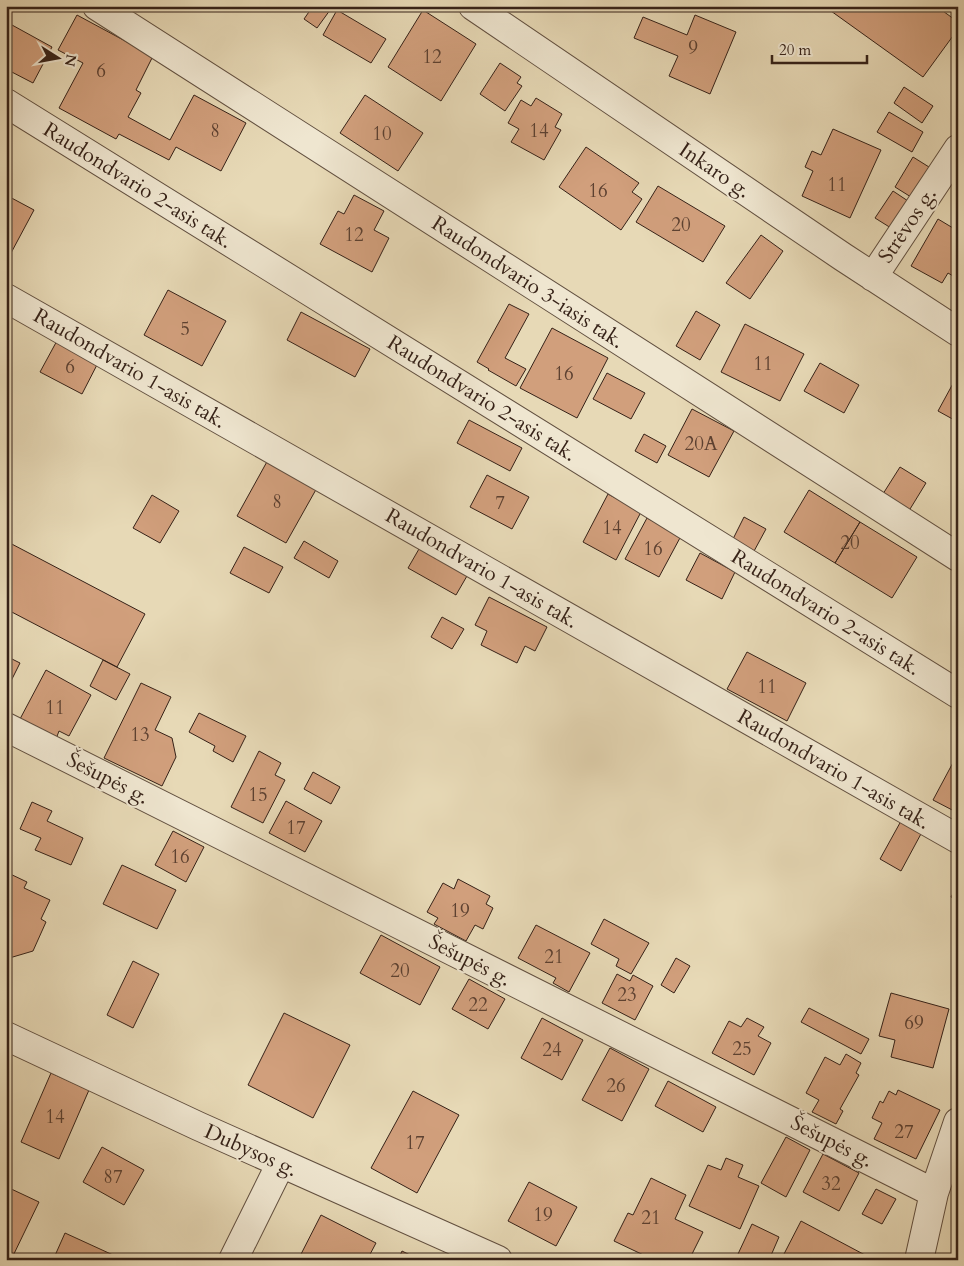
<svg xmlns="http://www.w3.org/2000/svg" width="964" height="1266" font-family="Cardo,serif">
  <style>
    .building { fill: #d19f7c; stroke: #362218 }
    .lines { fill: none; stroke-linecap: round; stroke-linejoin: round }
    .minor-casing { stroke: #625040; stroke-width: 30 }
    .minor { stroke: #efe6d0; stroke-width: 28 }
    .labels { text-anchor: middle; stroke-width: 4; stroke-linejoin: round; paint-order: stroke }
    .number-label { font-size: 19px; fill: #5d4131 }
    .street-label { font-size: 21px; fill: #362218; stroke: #efe6d0 }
  </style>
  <rect width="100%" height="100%" fill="#e7d9b6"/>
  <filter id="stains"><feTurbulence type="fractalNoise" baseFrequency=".004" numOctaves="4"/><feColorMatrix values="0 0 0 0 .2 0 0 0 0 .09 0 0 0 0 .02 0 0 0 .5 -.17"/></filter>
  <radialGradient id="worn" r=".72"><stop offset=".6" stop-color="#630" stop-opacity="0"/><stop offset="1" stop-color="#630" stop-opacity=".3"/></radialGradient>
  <path class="building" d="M 313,6 L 333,6 L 317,28 L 304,19 Z
    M 824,6 L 936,6 L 958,22 L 958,29 L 923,77 Z
    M 337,10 L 386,39 L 371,63 L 323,35 Z
    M 423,10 L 476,44 L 441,101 L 388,67 Z
    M 77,15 L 153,56 L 136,90 L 141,93 L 128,117 L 170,140 L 194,95 L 246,123 L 221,171 L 176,147 L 169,160 L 119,134 L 116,139 L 59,108 L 83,63 L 58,50 Z
    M 695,15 L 736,32 L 710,94 L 669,76 L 678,56 L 634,38 L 643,17 L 687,35 Z
    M 12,25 L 52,47 L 33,83 L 6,69 L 6,35 Z
    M 500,63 L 521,77 L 517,83 L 522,86 L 505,111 L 480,94 Z
    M 904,87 L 933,106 L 922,123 L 894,103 Z
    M 365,95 L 423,133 L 398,171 L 340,133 Z
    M 536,98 L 562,114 L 555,127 L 561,130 L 544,160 L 511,142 L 519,129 L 508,123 L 521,100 L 531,106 Z
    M 889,112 L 923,132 L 912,152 L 877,132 Z
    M 833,129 L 881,150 L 850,218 L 802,196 L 813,171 L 805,167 L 812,151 L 821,155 Z
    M 586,147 L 639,183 L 632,192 L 642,199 L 621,230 L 559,187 Z
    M 913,157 L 929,167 L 911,197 L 895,187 Z
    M 658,186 L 725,226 L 703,262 L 636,222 Z
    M 893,191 L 908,201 L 891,228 L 875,218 Z
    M 6,195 L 34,210 L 11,253 L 6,250 Z
    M 354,195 L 384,211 L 374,230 L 389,238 L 372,272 L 320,244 L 338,211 L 344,214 Z
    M 938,219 L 958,231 L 958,279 L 948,273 L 942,283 L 911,266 Z
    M 761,235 L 783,251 L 750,299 L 726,283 Z
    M 168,290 L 226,321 L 202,366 L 144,335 Z
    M 509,304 L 529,314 L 505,358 L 526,369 L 516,386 L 488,370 L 489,369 L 477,362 Z
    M 696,311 L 720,325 L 700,360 L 676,346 Z
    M 301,312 L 370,349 L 355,377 L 287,340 Z
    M 745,324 L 804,354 L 780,401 L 721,372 Z
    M 552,328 L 608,358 L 577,418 L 520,388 Z
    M 59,337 L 100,359 L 82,394 L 40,372 Z
    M 820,363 L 859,385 L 844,413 L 804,391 Z
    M 607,373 L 645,393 L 631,419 L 593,399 Z
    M 956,378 L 958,378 L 958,422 L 938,411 Z
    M 692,409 L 734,431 L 709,477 L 668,455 Z
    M 469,420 L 522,448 L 510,471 L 457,443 Z
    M 644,434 L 666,446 L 657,463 L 635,451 Z
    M 269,458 L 318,486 L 286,543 L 237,516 Z
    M 900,467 L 926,483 L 907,514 L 881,497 Z
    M 487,475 L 529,497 L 512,529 L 470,507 Z
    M 809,490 L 860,522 L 835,563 L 784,532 Z
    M 608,494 L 641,512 L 616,560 L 583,542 Z
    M 152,495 L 179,511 L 160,543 L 133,528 Z
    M 744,517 L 766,529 L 753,553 L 732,541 Z
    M 647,518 L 681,536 L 659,577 L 625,559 Z
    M 860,522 L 917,557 L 892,598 L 835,563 Z
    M 6,541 L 145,614 L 117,667 L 6,609 Z
    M 304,541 L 338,561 L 329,578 L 294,558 Z
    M 423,542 L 471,569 L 456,595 L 408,568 Z
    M 244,547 L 283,567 L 269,593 L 230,573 Z
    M 700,553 L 735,572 L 722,599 L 686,580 Z
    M 489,597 L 547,627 L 535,651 L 525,646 L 517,663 L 481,645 L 487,631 L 475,625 Z
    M 442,617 L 464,629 L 452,649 L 431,637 Z
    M 747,652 L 806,683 L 787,721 L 727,689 Z
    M 6,656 L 20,663 L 6,691 Z
    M 103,660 L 130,674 L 116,700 L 90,686 Z
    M 46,670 L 91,695 L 69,736 L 59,731 L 56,739 L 20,719 Z
    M 141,683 L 171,697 L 155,730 L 172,738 L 176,757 L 162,786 L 104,758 Z
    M 199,713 L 246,736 L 233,762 L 213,751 L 215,746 L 189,732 Z
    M 259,751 L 281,763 L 275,775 L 285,780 L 263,823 L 231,807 Z
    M 956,757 L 958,758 L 958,813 L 933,800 Z
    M 313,772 L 340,787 L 331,804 L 304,789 Z
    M 286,801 L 322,821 L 305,852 L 269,833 Z
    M 32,802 L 52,811 L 47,821 L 83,838 L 71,865 L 35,850 L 41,838 L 20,829 Z
    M 901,821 L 922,832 L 901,871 L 880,859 Z
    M 173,831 L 204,847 L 186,882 L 155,865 Z
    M 122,865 L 176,890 L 157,929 L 103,904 Z
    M 6,872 L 27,882 L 24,888 L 50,900 L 41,919 L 46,922 L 33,951 L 6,959 Z
    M 458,879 L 490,896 L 486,904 L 493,908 L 483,929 L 475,925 L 466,941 L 434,924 L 438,918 L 427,912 L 443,883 L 454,889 Z
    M 958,884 L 958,901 L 951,897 Z
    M 604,919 L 649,943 L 631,974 L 616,966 L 619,959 L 591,944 Z
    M 536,925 L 590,953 L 569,992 L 553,983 L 556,978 L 518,958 Z
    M 381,935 L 440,967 L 420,1005 L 360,973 Z
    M 676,958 L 690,966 L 674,993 L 661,985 Z
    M 133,961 L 159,974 L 133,1028 L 107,1015 Z
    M 617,974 L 630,981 L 633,975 L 653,986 L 635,1020 L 602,1003 Z
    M 469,979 L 505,999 L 488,1029 L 452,1009 Z
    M 891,993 L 949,1009 L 933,1068 L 891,1057 L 895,1040 L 879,1036 Z
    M 809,1008 L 869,1039 L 861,1054 L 801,1022 Z
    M 284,1013 L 350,1045 L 313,1118 L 248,1085 Z
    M 542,1018 L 583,1040 L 562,1080 L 521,1058 Z
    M 747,1018 L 764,1027 L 758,1036 L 771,1043 L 754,1075 L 712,1053 L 729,1021 L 741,1027 Z
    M 610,1048 L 649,1069 L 622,1121 L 582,1100 Z
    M 846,1054 L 861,1063 L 856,1073 L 859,1075 L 840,1109 L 843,1111 L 836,1124 L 812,1112 L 819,1100 L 806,1093 L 825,1057 L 840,1065 Z
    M 51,1073 L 89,1090 L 59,1159 L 21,1142 Z
    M 668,1081 L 716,1107 L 703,1132 L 655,1106 Z
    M 898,1090 L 940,1110 L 916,1159 L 874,1139 L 882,1123 L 872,1118 L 880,1101 L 883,1103 L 889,1091 L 896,1095 Z
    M 413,1091 L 459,1115 L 417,1193 L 371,1168 Z
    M 786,1137 L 810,1150 L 786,1197 L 761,1183 Z
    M 102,1147 L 144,1170 L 124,1205 L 83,1182 Z
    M 823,1154 L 859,1173 L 839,1211 L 803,1192 Z
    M 726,1158 L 743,1165 L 738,1177 L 759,1186 L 740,1229 L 689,1206 L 708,1165 L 721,1170 Z
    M 651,1178 L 686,1195 L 675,1219 L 703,1232 L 689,1260 L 654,1260 L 614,1241 L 628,1213 L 633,1215 Z
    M 529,1182 L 577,1207 L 556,1246 L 508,1221 Z
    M 7,1187 L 39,1202 L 11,1260 L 6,1260 Z
    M 876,1189 L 896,1199 L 882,1224 L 862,1214 Z
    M 321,1215 L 376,1243 L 367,1260 L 298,1260 Z
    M 801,1221 L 865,1255 L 862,1260 L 796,1260 L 784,1254 Z
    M 752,1224 L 779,1237 L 769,1260 L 752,1260 L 738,1254 Z
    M 65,1233 L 124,1260 L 53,1260 Z
    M 402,1251 L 420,1260 L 398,1260 Z"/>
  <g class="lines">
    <g class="minor-casing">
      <path id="minor" d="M 97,6 L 958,557
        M 473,6 L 843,257 L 958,332
        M 6,103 L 958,694
        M 873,277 L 958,149
        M 6,298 L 958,839
        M 6,727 L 934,1193
        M 6,1036 L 198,1126 L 498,1260
        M 233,1260 L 281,1163
        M 919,1260 L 934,1193 L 958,1122"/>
    </g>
    <use href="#minor" class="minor"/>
  </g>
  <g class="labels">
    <g class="number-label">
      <text x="693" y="54">9</text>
      <text x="432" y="63">12</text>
      <text x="101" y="77">6</text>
      <text x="215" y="137">8</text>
      <text x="539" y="137">14</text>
      <text x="382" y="140">10</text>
      <text x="837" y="191">11</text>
      <text x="598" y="197">16</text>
      <text x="681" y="231">20</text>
      <text x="354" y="241">12</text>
      <text x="185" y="335">5</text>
      <text x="763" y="370">11</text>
      <text x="70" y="373">6</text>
      <text x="564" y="380">16</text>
      <text x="701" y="450">20A</text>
      <text x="277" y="508">8</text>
      <text x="500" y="509">7</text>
      <text x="612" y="534">14</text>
      <text x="850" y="549">20</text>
      <text x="653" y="555">16</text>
      <text x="767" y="693">11</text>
      <text x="55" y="714">11</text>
      <text x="140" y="741">13</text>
      <text x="258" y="801">15</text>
      <text x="296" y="834">17</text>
      <text x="180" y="863">16</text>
      <text x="460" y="917">19</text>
      <text x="554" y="963">21</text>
      <text x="400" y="977">20</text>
      <text x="627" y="1001">23</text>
      <text x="478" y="1011">22</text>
      <text x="914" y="1029">69</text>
      <text x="742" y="1055">25</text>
      <text x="552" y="1056">24</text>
      <text x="616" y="1092">26</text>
      <text x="55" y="1123">14</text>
      <text x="904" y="1138">27</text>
      <text x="415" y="1149">17</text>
      <text x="113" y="1183">87</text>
      <text x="831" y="1190">32</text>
      <text x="543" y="1221">19</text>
      <text x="651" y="1224">21</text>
    </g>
    <g class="street-label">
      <text transform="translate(715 170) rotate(34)" y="7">Inkaro g.</text>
      <text transform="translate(138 185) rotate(32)" y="7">Raudondvario 2-asis tak.</text>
      <text transform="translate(907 225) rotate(-56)" y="7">Strėvos g.</text>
      <text transform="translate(528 282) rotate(33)" y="7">Raudondvario 3-iasis tak.</text>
      <text transform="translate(130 368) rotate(30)" y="7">Raudondvario 1-asis tak.</text>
      <text transform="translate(482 398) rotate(32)" y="7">Raudondvario 2-asis tak.</text>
      <text transform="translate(482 568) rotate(30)" y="7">Raudondvario 1-asis tak.</text>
      <text transform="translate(826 612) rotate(32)" y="7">Raudondvario 2-asis tak.</text>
      <text transform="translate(834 769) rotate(30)" y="7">Raudondvario 1-asis tak.</text>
      <text transform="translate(108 778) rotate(27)" y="7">Šešupės g.</text>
      <text transform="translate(470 960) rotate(27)" y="7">Šešupės g.</text>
      <text transform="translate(832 1141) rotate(27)" y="7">Šešupės g.</text>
      <text transform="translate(251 1150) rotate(24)" y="7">Dubysos g.</text>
    </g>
  </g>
  <rect width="964" height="1266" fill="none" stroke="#e7d9b6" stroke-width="25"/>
  <rect x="8" y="8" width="949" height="1251" fill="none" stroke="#362218" stroke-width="2.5"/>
  <rect x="12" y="12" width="939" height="1241" fill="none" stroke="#362218"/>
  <g transform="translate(58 58) rotate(101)" stroke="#efe6d0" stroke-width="4" paint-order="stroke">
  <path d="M0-4L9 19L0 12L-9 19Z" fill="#362218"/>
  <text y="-8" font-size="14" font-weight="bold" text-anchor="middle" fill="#362218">N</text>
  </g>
  <path d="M772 55v8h95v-8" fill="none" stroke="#362218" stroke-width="2.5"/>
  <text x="779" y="55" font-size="15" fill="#362218" stroke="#efe6d0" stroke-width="4" paint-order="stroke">20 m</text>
  <rect width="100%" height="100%" filter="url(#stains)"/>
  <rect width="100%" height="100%" fill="url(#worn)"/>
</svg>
